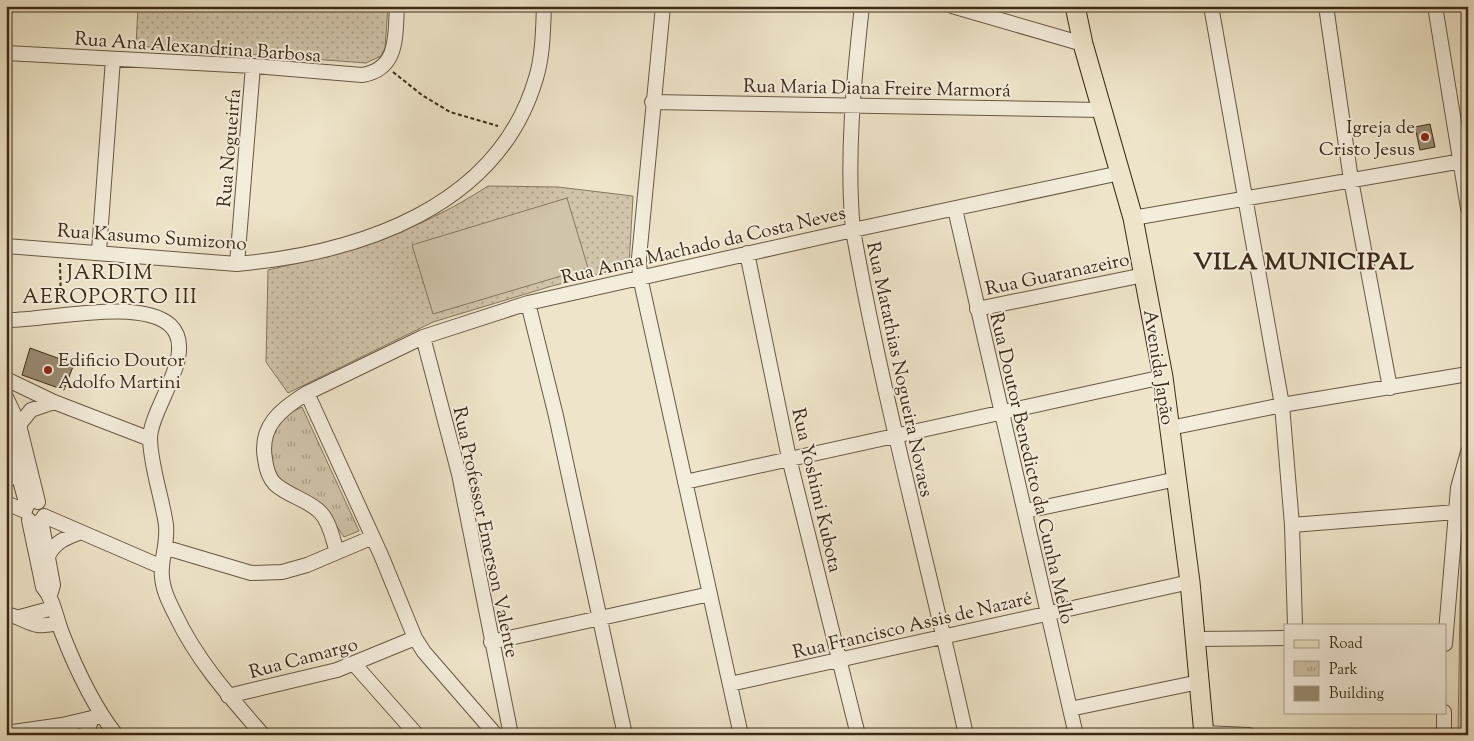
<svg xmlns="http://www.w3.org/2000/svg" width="1474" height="741" font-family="'Sorts Mill Goudy',serif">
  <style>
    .grass { fill: url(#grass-dots); stroke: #867760 }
    .park { fill: url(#park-tufts); stroke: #867760 }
    .garden { fill: #d0c4ab; stroke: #867760 }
    .building { fill: #998b73; stroke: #3c2a16 }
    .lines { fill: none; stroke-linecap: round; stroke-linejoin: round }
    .minor-casing { stroke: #685843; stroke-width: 16 }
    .major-casing { stroke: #3c2a16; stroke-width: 21 }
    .path { stroke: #3c2a16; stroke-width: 2; stroke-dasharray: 4 2.5; stroke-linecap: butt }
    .minor { stroke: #f4eddc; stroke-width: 14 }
    .major { stroke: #eee4c9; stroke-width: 19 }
    .poi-dot { fill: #8f2418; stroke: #f4eddc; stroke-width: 2 }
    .labels { text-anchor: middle; stroke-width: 4; stroke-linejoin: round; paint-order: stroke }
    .street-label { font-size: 19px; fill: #3c2a16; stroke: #f4eddc }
    .poi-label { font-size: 19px; fill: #3c2a16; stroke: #f4eddc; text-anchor: end }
    .quarter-label { font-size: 21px; letter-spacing: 1px; fill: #3c2a16; stroke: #f4eddc }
    .district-label { font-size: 24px; font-weight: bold; letter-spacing: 1px; fill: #3c2a16; stroke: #f4eddc }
  </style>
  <defs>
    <pattern id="grass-dots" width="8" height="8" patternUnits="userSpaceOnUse" patternTransform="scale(1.25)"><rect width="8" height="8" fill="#d0c4ab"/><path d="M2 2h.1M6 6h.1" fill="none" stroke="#aa9f8a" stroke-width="1.8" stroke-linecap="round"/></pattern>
    <pattern id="park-tufts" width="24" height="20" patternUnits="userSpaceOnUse" patternTransform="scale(1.25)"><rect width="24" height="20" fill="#d0c4ab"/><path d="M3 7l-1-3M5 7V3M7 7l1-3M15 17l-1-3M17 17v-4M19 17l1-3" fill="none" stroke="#aa9f8a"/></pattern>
  </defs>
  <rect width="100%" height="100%" fill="#eee4c9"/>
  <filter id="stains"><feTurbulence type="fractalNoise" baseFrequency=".004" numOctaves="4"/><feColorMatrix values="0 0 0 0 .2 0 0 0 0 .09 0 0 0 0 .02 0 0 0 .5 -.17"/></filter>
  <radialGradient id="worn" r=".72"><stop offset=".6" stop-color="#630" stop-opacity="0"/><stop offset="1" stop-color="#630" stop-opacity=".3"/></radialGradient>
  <path class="grass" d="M 138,6 L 388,6 L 385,48 L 381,56 L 366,63 L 136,46 Z
    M 488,186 L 558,187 L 633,196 L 629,266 L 552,286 L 433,322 L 288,393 L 266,362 L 268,270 C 350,251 416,233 488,186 Z
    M 1468,522 L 1468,667 L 1463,703 L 1468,735 L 1458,735 L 1460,603 L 1464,530 Z"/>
  <path class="park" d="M 302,407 L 359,531 L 344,537 L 325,509 L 276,478 L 269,457 L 274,421 Z"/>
  <path class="garden" d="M 567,198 L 588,268 L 433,314 L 412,245 Z"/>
  <path class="building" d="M 1430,124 L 1435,147 L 1420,150 L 1415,127 Z
    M 30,348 L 74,364 L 64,390 L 22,375 Z"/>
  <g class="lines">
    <g class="minor-casing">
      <path id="minor" d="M 663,6 L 639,258 L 640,277 L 741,735
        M 862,6 C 854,78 846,158 853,230 C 883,400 929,566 966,735
        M 952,6 L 1083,44
        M 1211,6 L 1282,405 L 1292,525 L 1295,625
        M 1326,6 L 1351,180 L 1390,388
        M 1435,6 L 1468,208
        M 6,53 L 253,66 L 362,75 C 399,69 395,36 397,6
        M 652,102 L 1102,110
        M 955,209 L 1076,735
        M 1133,218 L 1468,160
        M 6,246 L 237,264 C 359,253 498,208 536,78 C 543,55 543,30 544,6
        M 99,251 L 113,59
        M 747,253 L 789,458 L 858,735
        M 237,264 L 253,66
        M 528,303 L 556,416 L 625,735
        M 977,309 L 1144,275
        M 6,320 C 45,321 139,297 170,325 C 199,352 150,408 150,439 C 151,468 162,497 166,525 C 168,546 160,560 162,577 C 163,591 170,604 176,616 C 198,662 230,697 263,735
        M 423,337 L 459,474 L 511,735
        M 6,379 L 54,402 L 150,439
        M 307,393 L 381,555 L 415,638 L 424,652 L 496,735
        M 6,397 L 19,425 L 38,502
        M 19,425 L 31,410 L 54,402
        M 1170,428 L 1282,405 L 1468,374
        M 6,430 L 27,506
        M 6,481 L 18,471
        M 685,482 L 1163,377
        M 6,503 L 25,511
        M 1026,511 L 1177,479
        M 44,516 L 162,567
        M 29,520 L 43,587 C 54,600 56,618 62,633 C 76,669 92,704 116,735
        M 41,520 L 53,585 L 50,595
        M 1292,525 L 1456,512 L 1468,503
        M 167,548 L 251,573 L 282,572 L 307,565 L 373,537
        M 337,552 C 333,540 330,523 321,513 C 309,500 288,496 275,484 C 269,478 266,467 265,459 C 259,426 281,409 307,393 L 423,337 L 528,303 L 853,230 L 1120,173
        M 48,556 C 55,542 65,538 79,533
        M 6,614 C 30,619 30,630 58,623
        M 20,617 L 53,608
        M 1196,639 L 1285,638
        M 491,642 L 710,594
        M 1445,644 L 1458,488 L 1468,452
        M 355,665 L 417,735
        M 730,684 L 1190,582
        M 228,696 L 337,670 L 415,638
        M 1070,709 L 1199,682
        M 6,733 L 62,725 L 92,718
        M 1204,733 L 1249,735
        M 86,735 L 92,718 L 98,716
        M 1444,735 L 1444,712"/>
    </g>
    <g class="major-casing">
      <path id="major" d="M 1075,6 L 1083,44 L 1133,218 L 1163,377 L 1190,582 L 1204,735"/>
    </g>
    <path class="path" d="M 393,72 L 422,95 L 450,112 L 498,126
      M 60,263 L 61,303"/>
    <use href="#minor" class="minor"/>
    <use href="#major" class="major"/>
  </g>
  <g class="poi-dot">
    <circle cx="1425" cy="137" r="5"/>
    <circle cx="48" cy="370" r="5"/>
  </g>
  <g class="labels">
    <g class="street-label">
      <text transform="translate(198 46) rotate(4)" y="7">Rua Ana Alexandrina Barbosa</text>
      <text transform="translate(877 87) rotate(1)" y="7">Rua Maria Diana Freire Marmorá</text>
      <text transform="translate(228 148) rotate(-85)" y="7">Rua Nogueirfa</text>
      <text transform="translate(152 236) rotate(4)" y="7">Rua Kasumo Sumizono</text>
      <text transform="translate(703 244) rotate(-13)" y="7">Rua Anna Machado da Costa Neves</text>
      <text transform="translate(1057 273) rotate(-12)" y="7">Rua Guaranazeiro</text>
      <text transform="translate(1160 367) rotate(81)" y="7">Avenida Japão</text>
      <text transform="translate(901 369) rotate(78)" y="7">Rua Matathias Nogueira Novaes</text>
      <text transform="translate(1033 468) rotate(77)" y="7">Rua Doutor Benedicto da Cunha Mello</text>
      <text transform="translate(818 490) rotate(77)" y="7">Rua Yoshimi Kubota</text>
      <text transform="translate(487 532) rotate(78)" y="7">Rua Professor Emerson Valente</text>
      <text transform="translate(912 624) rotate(-13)" y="7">Rua Francisco Assis de Nazaré</text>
      <text transform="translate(303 657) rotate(-15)" y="7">Rua Camargo</text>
    </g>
    <g class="poi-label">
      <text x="1415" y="133">Igreja de<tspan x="1415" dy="22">Cristo Jesus</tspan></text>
      <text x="58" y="366" text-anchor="start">Edificio Doutor<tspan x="58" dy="22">Adolfo Martini</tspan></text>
    </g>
    <g class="quarter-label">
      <text x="110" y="279">JARDIM<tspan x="110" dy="24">AEROPORTO III</tspan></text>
    </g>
    <g class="district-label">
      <text x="1304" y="269">VILA MUNICIPAL</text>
    </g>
  </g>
  <rect width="1474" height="741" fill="none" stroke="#eee4c9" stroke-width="25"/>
  <rect x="8" y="8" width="1459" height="726" fill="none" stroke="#3c2a16" stroke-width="2.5"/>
  <rect x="12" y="12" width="1449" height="716" fill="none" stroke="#3c2a16"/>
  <rect x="1284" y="624" width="162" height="90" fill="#f4eddc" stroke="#aa9f8d"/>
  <rect x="1294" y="640" width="25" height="8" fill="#eee4c9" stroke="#aa9f8d"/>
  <text x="1329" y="648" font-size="15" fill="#3c2a16">Road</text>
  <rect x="1294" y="661" width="25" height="15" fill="url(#park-tufts)" stroke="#aa9f8d"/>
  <text x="1329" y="674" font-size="15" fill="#3c2a16">Park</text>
  <rect x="1294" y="686" width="25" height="15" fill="#998b73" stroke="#aa9f8d"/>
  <text x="1329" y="698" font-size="15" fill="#3c2a16">Building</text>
  <rect width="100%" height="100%" filter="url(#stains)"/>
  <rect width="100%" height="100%" fill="url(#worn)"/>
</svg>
